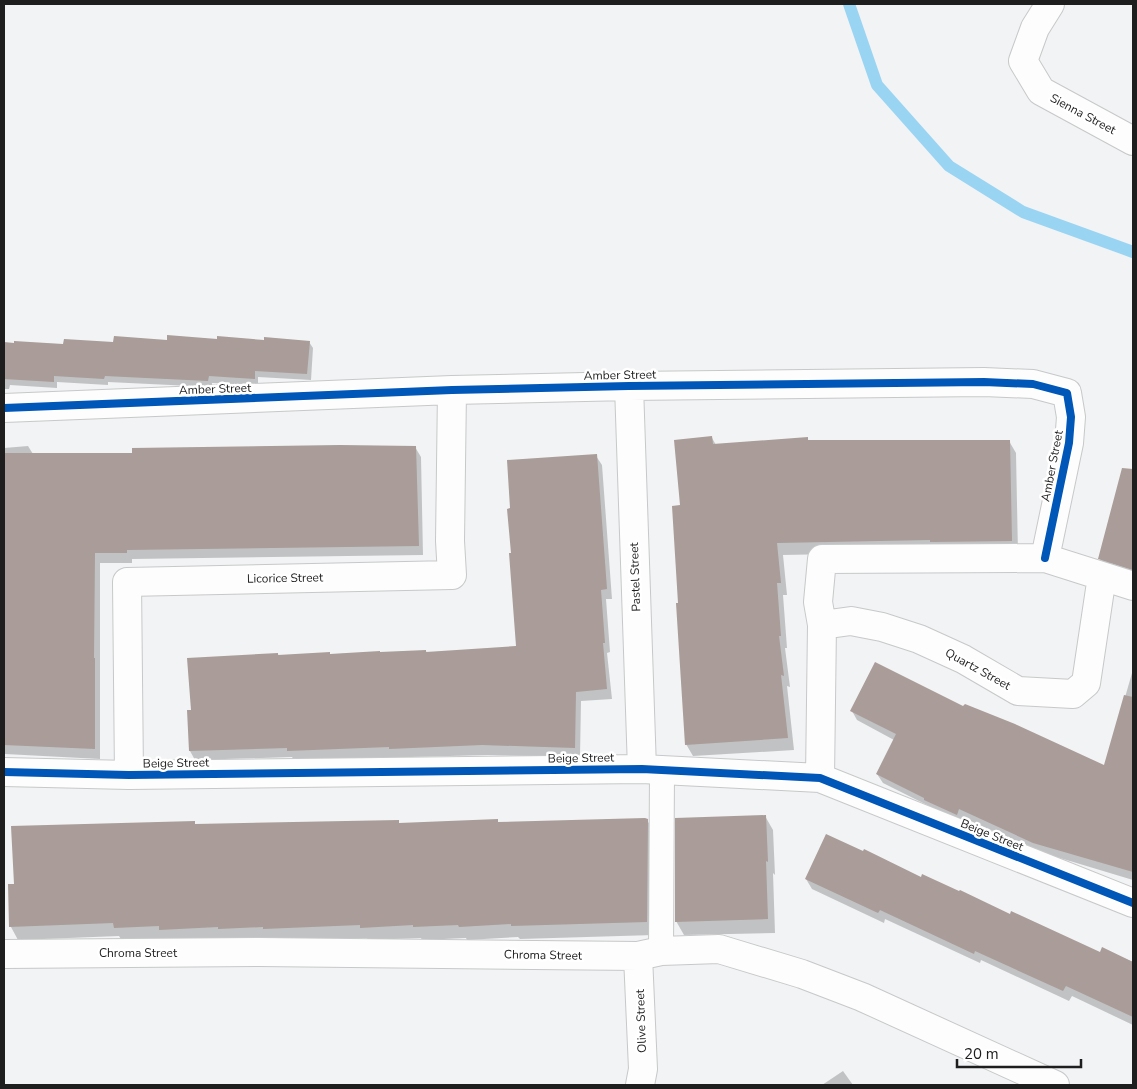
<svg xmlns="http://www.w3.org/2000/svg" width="1137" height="1089" font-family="'Nunito Sans',sans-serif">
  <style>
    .shadow { fill: #0003 }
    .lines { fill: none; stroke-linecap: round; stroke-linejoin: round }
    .stream { stroke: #9ad4f3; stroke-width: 12 }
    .building { fill: #a99c99 }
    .service-casing { stroke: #c7c8c9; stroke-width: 26 }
    .minor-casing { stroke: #c7c8c9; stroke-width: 30 }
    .service { stroke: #fdfdfd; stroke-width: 24 }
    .minor { stroke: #fdfdfd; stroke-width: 28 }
    .cycleway-casing { stroke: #fff; stroke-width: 11 }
    .cycleway { stroke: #0057b8; stroke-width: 8 }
    .labels { text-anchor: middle; stroke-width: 5; stroke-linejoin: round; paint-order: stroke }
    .street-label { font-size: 12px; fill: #1e1e1f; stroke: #fff }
  </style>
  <rect width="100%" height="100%" fill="#f2f3f4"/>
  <path class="shadow" d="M 218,340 L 309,342 L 313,348 L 311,380 L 258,377 L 258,385 L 212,383 L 212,387 L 108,382 L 108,385 L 57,382 L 57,388 L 10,385 L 9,389 L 4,389 L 4,343 L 64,345 Z
    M 712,438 L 716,445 L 807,438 L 809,441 L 1009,441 L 1016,453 L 1018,553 L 938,552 L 783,555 L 787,595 L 783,595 L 787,648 L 785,648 L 790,687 L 787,686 L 794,750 L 693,756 L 686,744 L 679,604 L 682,506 Z
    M 28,446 L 33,454 L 133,454 L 415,447 L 421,457 L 423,555 L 132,559 L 132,563 L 100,563 L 100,759 L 5,754 L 4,448 Z
    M 596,456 L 602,465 L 612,599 L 606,599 L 610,652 L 607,653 L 612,699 L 581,701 L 580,757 L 488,755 L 294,760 L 292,757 L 195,760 L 190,751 L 192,711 L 278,654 L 279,656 L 426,651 L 427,653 L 518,647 L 512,554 Z
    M 1109,522 L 1133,528 L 1133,574 L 1104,565 L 1100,558 Z
    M 1132,673 L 1133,880 L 1040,852 L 964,818 L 962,823 L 930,809 L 929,806 L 883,783 L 877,774 L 894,740 L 857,720 L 852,711 L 964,708 L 1105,767 Z
    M 765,816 L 773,830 L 775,875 L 773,873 L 775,933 L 684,935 L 676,921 Z
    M 497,820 L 499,823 L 647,820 L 655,833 L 654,935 L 520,939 L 518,937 L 467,940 L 466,938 L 422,940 L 421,938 L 368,940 L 367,938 L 271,941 L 168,942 L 166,939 L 122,941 L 119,936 L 18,940 L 11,927 L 15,885 L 194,822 L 196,826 L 398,821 L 400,825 Z
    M 806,879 L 921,879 L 1101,953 L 1103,949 L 1133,962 L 1133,1025 L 1072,996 L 1069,1001 L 981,960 L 980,963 L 885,919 L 884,923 L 812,889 Z
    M 843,1071 L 853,1085 L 822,1085 Z"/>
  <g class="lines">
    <path class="stream" d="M 849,4 L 877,85 L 949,166 L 1023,212 L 1133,252"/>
  </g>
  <path class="building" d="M 167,335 L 217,339 L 217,336 L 264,340 L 264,337 L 310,341 L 307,374 L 255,371 L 255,379 L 209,376 L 208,381 L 105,376 L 104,379 L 54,376 L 54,382 L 4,379 L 4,342 L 14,343 L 14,341 L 63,344 L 64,339 L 113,342 L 114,336 L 167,340 Z
    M 712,436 L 713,444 L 808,437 L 808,440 L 1010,440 L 1012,541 L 930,542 L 930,540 L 777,543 L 781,583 L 777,583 L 781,636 L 779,636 L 784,676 L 781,675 L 788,738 L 685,745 L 676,603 L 678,603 L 672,506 L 680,505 L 674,440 Z
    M 340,445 L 416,446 L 419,546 L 127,550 L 127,553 L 95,553 L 94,658 L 95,658 L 95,749 L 4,745 L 4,453 L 132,453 L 132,448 Z
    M 597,454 L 607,589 L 601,590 L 605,643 L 603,643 L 607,689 L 576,692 L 575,748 L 482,745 L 389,749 L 389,747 L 287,751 L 287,748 L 189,751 L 187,710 L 191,710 L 187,658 L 278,653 L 278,655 L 330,652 L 330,654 L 380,651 L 380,652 L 426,650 L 426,652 L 516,646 L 509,553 L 511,553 L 507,509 L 510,508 L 507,460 Z
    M 1122,468 L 1133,469 L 1133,570 L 1098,559 Z
    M 875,662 L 963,706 L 965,704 L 1015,724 L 1104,765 L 1124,695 L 1133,697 L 1133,872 L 1033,843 L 959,809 L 957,815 L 924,800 L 924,798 L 876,774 L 896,734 L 850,711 Z
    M 766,815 L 768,862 L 766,861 L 768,919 L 675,922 L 675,818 Z
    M 645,818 L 648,819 L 647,922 L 511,926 L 511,924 L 459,927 L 458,925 L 413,927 L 413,925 L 360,928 L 360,925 L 263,929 L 263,927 L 218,929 L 218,927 L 159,930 L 159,926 L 114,928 L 113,923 L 9,927 L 8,884 L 14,884 L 11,826 L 195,821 L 195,824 L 399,820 L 399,823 L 498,819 L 498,822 Z
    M 826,834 L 863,851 L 864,849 L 921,877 L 922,874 L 959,891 L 960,890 L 1010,914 L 1011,911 L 1100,952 L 1102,947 L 1133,962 L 1133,1017 L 1066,986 L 1063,991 L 975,951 L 974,954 L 880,910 L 878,913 L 805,879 Z"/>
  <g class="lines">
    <g class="service-casing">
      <path id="service" d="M 661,951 L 662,771"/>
    </g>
    <g class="minor-casing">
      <path id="minor" d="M 1050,4 L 1035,28 L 1023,61 L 1041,91 L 1133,141
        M 629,386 L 642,769
        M 4,408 L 452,390 L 629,386 L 984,382 L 1033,384 L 1067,393 L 1071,417 L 1069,443 L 1045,558
        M 822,625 L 851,621 L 882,627 L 919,639 L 963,659 L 1018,691 L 1073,694 L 1086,683 L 1102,576
        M 4,772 L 129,775 L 642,769 L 820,778 L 1133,903
        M 129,775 L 127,582 L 452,575 L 450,541 L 452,390
        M 820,778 L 822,625 L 818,602 L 822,559 L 1045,558 L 1133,586
        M 4,954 L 259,952 L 638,956 L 661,951 L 719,949 L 802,974 L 862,997 L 1055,1085
        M 638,956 L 643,1069 L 640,1085"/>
    </g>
    <use href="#service" class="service"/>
    <use href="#minor" class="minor"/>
    <g class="cycleway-casing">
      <path id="cycleway" d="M 4,408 L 452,390 L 629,386 L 984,382 L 1033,384 L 1067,393 L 1071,417 L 1069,443 L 1045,558
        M 4,772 L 129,775 L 642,769 L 820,778 L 1133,903"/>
    </g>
    <use href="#cycleway" class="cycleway"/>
  </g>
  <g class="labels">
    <g class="street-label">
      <text transform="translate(1083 114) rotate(28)" y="4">Sienna Street</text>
      <text transform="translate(620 375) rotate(-1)" y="4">Amber Street</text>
      <text transform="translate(215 389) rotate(-2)" y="4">Amber Street</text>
      <text transform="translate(1052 466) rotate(-79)" y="4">Amber Street</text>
      <text transform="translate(635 577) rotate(-92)" y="4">Pastel Street</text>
      <text transform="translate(285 578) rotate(-1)" y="4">Licorice Street</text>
      <text transform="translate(978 669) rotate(29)" y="4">Quartz Street</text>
      <text transform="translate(581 758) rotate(-1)" y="4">Beige Street</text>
      <text transform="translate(176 763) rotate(-1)" y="4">Beige Street</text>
      <text transform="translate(992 835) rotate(22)" y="4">Beige Street</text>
      <text x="138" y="957">Chroma Street</text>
      <text transform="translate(543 955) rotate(1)" y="4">Chroma Street</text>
      <text transform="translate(641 1021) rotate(-92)" y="4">Olive Street</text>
    </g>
  </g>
  <rect width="1137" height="1089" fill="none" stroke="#1e1e1f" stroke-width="10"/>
  <path d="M957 1059v8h124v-8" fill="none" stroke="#1e1e1f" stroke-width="2.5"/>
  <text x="964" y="1059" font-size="15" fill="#1e1e1f" stroke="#ffffff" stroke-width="4" paint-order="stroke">20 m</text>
</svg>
